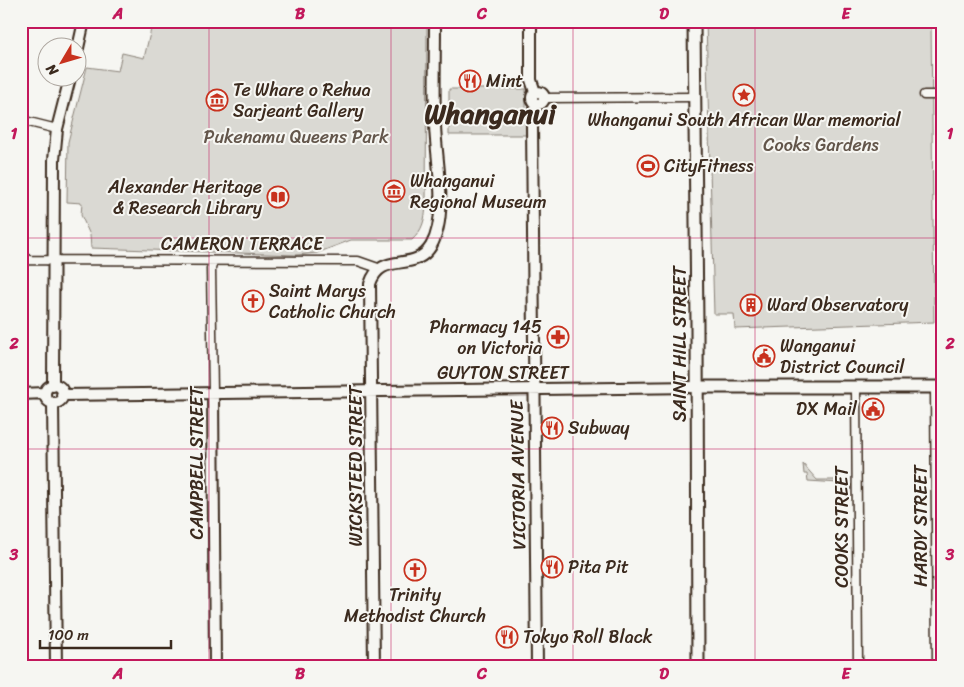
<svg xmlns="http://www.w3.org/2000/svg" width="964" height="687" font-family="Sriracha,sans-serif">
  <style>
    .green { fill: #dad9d3; stroke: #8a8278 }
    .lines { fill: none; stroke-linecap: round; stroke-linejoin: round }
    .minor-casing { stroke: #3b2a1e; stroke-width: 11 }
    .tertiary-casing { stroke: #3b2a1e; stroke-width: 14 }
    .secondary-casing { stroke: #3b2a1e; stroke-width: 15 }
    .minor { stroke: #f6f6f2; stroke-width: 8 }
    .tertiary { stroke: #f6f6f2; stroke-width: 10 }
    .secondary { stroke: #f6f6f2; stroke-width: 11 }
    .grid { fill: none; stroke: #c2185b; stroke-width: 1; stroke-opacity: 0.55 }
    .labels { text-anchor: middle; stroke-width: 4; stroke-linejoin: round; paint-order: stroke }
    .poi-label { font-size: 18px; fill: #3b2a1e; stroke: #f6f6f2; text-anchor: start }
    .park-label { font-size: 18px; fill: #63564b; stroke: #f6f6f2 }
    .street-label { font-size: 18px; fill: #3b2a1e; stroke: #f6f6f2 }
    .town-label { font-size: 28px; font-weight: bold; fill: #3b2a1e; stroke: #f6f6f2 }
    .neatline { fill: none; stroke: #c2185b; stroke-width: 2 }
    .grid-label { font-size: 16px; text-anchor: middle; font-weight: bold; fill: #c2185b }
  </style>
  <rect width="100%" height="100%" fill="#f6f6f2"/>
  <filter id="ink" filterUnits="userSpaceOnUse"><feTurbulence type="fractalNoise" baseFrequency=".02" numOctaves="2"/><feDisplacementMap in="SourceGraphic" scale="10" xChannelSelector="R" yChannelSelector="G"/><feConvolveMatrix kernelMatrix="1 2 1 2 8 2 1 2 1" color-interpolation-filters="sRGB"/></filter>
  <g filter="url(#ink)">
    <path class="green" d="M 153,21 L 427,21 L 426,205 C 425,219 423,230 412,240 L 351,240 L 317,253 L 296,255 L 91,248 L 90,235 L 81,215 L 82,203 L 67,202 L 68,142 L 87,67 L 118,71 L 122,53 L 144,58 Z
      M 706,21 L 931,21 L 934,322 L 735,329 L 734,314 L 714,314 Z
      M 449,89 L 526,89 L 526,135 L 449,135 Z
      M 803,464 L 817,480 L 839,480 L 839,483 L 808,481 L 807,474 L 804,474 Z"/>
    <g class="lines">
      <g class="minor-casing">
        <path id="minor" d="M 924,95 L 943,95
          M 544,98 L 695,97
          M 21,120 L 57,129
          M 21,256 L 29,260 L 21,262
          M 29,260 L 358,261 L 378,268
          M 856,387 L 858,666
          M 935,387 L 937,666
          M 213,393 L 211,269 L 213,261"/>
      </g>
      <g class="tertiary-casing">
        <path id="tertiary" d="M 531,21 L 531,80 L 535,92
          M 78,48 L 84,21
          M532 98a6 6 0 1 1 12 0a6 6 0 1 1-12 0Z
          M 536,104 L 532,124 L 537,666
          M45 394a9 9 0 1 1 18 0a9 9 0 1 1-18 0Z
          M 53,386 L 54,160 L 57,129 L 70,78
          M 213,393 L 215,666
          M 21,394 L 45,393
          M 62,395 L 697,387
          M 53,403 L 56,666
          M 374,666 L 370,284 C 381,250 414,274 431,246 C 449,215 436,160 435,125 C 434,91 435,56 435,21"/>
      </g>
      <g class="secondary-casing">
        <path id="secondary" d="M 694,21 L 697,324 L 698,666
          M 697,387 L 943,387"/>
      </g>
      <use href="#minor" class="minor"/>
      <use href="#tertiary" class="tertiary"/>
      <use href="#secondary" class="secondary"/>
    </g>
  </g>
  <path class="grid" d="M 209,21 L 209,666M 391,21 L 391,666M 573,21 L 573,666M 755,21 L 755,666M 21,238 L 943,238M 21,449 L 943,449"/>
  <defs>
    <g id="restaurant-ring" transform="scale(1.125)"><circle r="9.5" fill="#f6f6f2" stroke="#c8321e" stroke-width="1.5"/><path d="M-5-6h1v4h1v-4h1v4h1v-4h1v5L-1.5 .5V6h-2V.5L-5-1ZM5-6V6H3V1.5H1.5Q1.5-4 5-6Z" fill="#c8321e"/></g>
    <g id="sight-ring" transform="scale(1.125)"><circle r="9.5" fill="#f6f6f2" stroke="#c8321e" stroke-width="1.5"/><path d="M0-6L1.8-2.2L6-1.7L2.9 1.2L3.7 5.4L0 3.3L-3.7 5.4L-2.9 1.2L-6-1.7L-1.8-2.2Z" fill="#c8321e"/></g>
    <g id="museum-ring" transform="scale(1.125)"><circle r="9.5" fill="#f6f6f2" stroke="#c8321e" stroke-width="1.5"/><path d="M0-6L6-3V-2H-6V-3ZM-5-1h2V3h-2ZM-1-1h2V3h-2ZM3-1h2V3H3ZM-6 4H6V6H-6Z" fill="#c8321e"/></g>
    <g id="stadium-ring" transform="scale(1.125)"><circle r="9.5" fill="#f6f6f2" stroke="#c8321e" stroke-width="1.5"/><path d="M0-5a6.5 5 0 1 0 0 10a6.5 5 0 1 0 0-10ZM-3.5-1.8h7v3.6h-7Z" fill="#c8321e"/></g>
    <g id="library-ring" transform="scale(1.125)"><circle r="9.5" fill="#f6f6f2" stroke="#c8321e" stroke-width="1.5"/><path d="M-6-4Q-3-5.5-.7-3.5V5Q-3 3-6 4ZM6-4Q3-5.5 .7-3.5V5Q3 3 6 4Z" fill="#c8321e"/></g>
    <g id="church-ring" transform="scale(1.125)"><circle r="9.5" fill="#f6f6f2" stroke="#c8321e" stroke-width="1.5"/><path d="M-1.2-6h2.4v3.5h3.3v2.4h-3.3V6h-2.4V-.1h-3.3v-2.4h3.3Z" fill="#c8321e"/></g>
    <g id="building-ring" transform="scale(1.125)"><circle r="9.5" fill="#f6f6f2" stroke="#c8321e" stroke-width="1.5"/><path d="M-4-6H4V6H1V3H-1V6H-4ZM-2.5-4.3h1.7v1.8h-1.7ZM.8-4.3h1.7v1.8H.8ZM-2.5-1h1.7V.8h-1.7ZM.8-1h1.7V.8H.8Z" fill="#c8321e"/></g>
    <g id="pharmacy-ring" transform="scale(1.125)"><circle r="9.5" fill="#f6f6f2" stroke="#c8321e" stroke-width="1.5"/><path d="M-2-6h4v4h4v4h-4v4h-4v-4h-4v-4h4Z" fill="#c8321e"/></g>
    <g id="civic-ring" transform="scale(1.125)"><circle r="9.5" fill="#f6f6f2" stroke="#c8321e" stroke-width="1.5"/><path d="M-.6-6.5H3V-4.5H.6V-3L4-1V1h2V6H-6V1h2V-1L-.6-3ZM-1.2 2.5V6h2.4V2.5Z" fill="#c8321e"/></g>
  </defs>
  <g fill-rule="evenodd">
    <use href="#restaurant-ring" x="470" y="81"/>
    <use href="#sight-ring" x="744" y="95"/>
    <use href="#museum-ring" x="217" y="100"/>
    <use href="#stadium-ring" x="648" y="166"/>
    <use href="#museum-ring" x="394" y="191"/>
    <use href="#library-ring" x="278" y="197"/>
    <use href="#church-ring" x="253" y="301"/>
    <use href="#building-ring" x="751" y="305"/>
    <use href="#pharmacy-ring" x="558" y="337"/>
    <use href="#civic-ring" x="764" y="356"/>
    <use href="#civic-ring" x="873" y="409"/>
    <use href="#restaurant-ring" x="552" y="428"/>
    <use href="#restaurant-ring" x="552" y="567"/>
    <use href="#church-ring" x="415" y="570"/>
    <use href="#restaurant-ring" x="507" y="637"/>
  </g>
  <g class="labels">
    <g class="poi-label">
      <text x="486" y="87">Mint</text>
      <text x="233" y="96">Te Whare o Rehua<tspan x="233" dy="21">Sarjeant Gallery</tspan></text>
      <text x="744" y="126" text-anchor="middle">Whanganui South African War memorial</text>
      <text x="664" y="172">CityFitness</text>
      <text x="410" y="187">Whanganui<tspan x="410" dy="21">Regional Museum</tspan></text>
      <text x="262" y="193" text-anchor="end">Alexander Heritage<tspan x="262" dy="21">&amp; Research Library</tspan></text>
      <text x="269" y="297">Saint Marys<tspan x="269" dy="21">Catholic Church</tspan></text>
      <text x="767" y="311">Ward Observatory</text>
      <text x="542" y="333" text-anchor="end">Pharmacy 145<tspan x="542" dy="21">on Victoria</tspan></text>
      <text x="780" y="352">Wanganui<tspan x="780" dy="21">District Council</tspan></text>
      <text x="857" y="415" text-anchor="end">DX Mail</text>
      <text x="568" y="434">Subway</text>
      <text x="568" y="573">Pita Pit</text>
      <text x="415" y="601" text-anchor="middle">Trinity<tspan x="415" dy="21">Methodist Church</tspan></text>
      <text x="523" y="643">Tokyo Roll Black</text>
    </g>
    <g class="park-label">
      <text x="296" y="143">Pukenamu Queens Park</text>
      <text x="821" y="151">Cooks Gardens</text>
    </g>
    <g class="street-label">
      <text x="242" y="250">CAMERON TERRACE</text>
      <text transform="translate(680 344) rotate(-90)" y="6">SAINT HILL STREET</text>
      <text x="503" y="379">GUYTON STREET</text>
      <text transform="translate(197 463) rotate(-90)" y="6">CAMPBELL STREET</text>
      <text transform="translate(356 466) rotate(-90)" y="6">WICKSTEED STREET</text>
      <text transform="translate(518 475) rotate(-91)" y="6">VICTORIA AVENUE</text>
      <text transform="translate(921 526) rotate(-90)" y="6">HARDY STREET</text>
      <text transform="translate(842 527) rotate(-90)" y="6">COOKS STREET</text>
    </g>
    <g class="town-label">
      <text x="490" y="123">Whanganui</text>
    </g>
  </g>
  <rect width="964" height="687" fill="none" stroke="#f6f6f2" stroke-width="55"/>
  <g transform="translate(62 62) rotate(232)"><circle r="24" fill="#f6f6f2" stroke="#aba49d"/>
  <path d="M0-4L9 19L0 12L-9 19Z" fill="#c8321e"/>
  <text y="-8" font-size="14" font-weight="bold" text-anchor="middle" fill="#3b2a1e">N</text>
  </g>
  <path d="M40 640v8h131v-8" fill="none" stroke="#3b2a1e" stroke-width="2.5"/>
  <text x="48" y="640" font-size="15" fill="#3b2a1e" stroke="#f6f6f2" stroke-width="4" paint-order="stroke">100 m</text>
  <rect x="28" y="28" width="908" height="632" class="neatline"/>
  <g class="grid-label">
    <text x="118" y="19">A</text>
    <text x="300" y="19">B</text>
    <text x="482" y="19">C</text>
    <text x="664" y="19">D</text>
    <text x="846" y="19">E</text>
    <text x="14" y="139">1</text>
    <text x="950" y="139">1</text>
    <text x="14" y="349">2</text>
    <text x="950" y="349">2</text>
    <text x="14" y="560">3</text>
    <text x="950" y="560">3</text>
    <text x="118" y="679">A</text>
    <text x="300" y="679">B</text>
    <text x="482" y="679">C</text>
    <text x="664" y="679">D</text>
    <text x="846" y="679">E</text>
  </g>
</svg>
